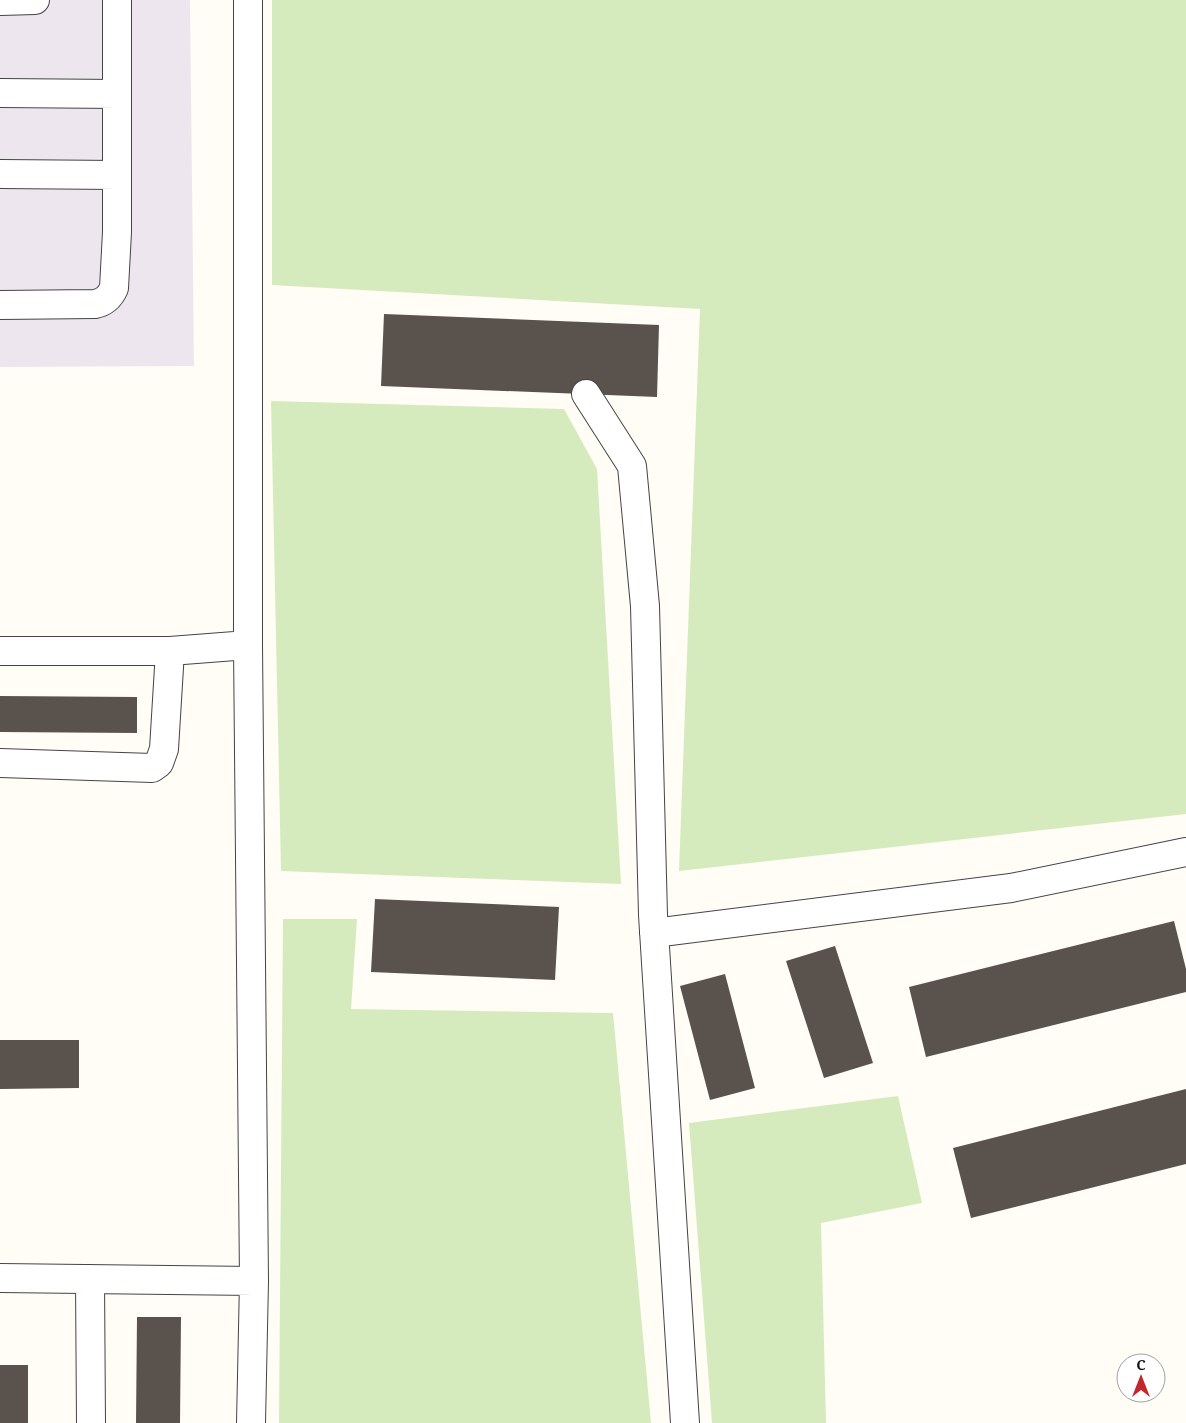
<svg xmlns="http://www.w3.org/2000/svg" width="1186" height="1423" font-family="'Noto Serif',serif">
  <style>
    .industrial { fill: #eee6ef }
    .green { fill: #d5ebbd }
    .building { fill: #5a524d }
    .lines { fill: none; stroke-linecap: round; stroke-linejoin: round }
    .minor-casing { stroke: #444; stroke-width: 30 }
    .minor { stroke: #fff; stroke-width: 28 }
  </style>
  <rect width="100%" height="100%" fill="#fffdf5"/>
  <path class="industrial" d="M 0,0 L 190,0 L 194,366 L 0,367 Z"/>
  <path class="green" d="M 272,0 L 1186,0 L 1186,814 L 679,871 L 700,309 L 272,285 Z
    M 271,401 L 564,409 L 597,469 L 621,884 L 281,871 Z
    M 283,919 L 357,919 L 351,1009 L 613,1013 L 651,1423 L 279,1423 Z
    M 898,1096 L 922,1203 L 821,1223 L 826,1423 L 712,1423 L 689,1123 Z"/>
  <path class="building" d="M 384,314 L 659,325 L 657,397 L 381,386 Z
    M 0,696 L 137,697 L 137,733 L 0,732 Z
    M 375,899 L 559,907 L 555,980 L 371,972 Z
    M 1174,921 L 1186,969 L 1186,992 L 926,1057 L 909,987 Z
    M 835,946 L 873,1063 L 824,1078 L 786,961 Z
    M 725,974 L 755,1088 L 710,1100 L 680,986 Z
    M 0,1040 L 79,1040 L 79,1088 L 0,1089 Z
    M 1186,1089 L 1186,1164 L 971,1218 L 953,1148 Z
    M 137,1317 L 181,1317 L 180,1423 L 136,1423 Z
    M 0,1365 L 28,1365 L 28,1423 L 0,1423 Z"/>
  <g class="lines">
    <g class="minor-casing">
      <path id="minor" d="M 248,0 L 248,645 L 254,1281 L 251,1423
        M 0,1 L 35,0
        M 0,93 L 117,94
        M 0,174 L 117,175
        M 0,305 L 95,304 C 105,302 110,297 114,288 L 117,232 L 117,0
        M 586,394 L 632,466 L 645,606 L 653,915 L 685,1423
        M 0,651 L 170,651 L 248,645
        M 0,763 L 152,768 L 159,763 L 164,749 L 170,651
        M 654,933 L 1011,888 L 1186,852
        M 0,1278 L 254,1281
        M 90,1279 L 91,1423"/>
    </g>
    <use href="#minor" class="minor"/>
  </g>
  <g transform="translate(1141 1378)"><circle r="24" fill="#ffffff" stroke="#a0a0a0"/>
  <path d="M0-4L9 19L0 12L-9 19Z" fill="#c4262e"/>
  <text y="-8" font-size="14" font-weight="bold" text-anchor="middle" fill="#111111">С</text>
  </g>
</svg>
